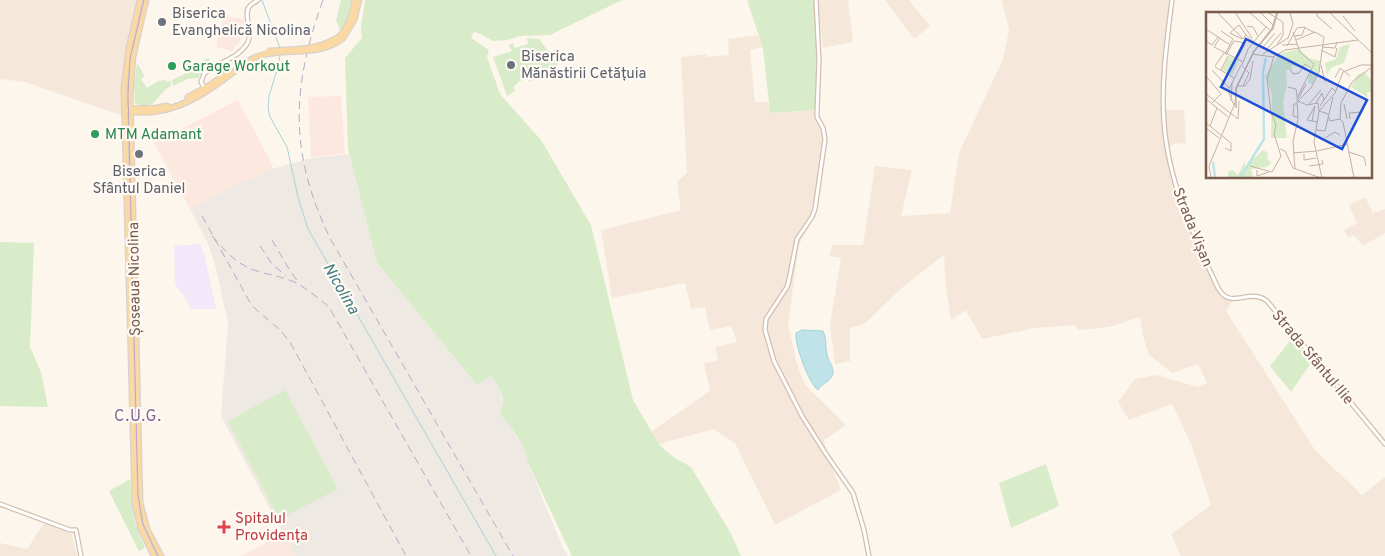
<svg xmlns="http://www.w3.org/2000/svg" width="1385" height="556" font-family="Overpass,sans-serif">
  <style>
    .residential { fill: #f5e8da }
    .commercial { fill: #fde8e0 }
    .industrial { fill: #efe9e4 }
    .education { fill: #f3e8fa }
    .green { fill: #d8ecc9 }
    .water { fill: #bfe3e8; stroke: #a5d3da }
    .lines { fill: none; stroke-linecap: round; stroke-linejoin: round }
    .stream { stroke: #a5d3da; stroke-width: 1 }
    .minor-casing { stroke: #d1beb0; stroke-width: 5.5 }
    .major-casing { stroke: #dad1cd; stroke-width: 7 }
    .minor { stroke: #fff; stroke-width: 3 }
    .major { stroke: #fbd9a5; stroke-width: 4.5 }
    .tram { stroke: #b9a8c9; stroke-width: 1 }
    .rail { stroke: #b9a8c9; stroke-width: 1; stroke-dasharray: 8 5; stroke-linecap: butt }
    .major-bridge-casing { stroke: #dad1cd; stroke-width: 7; stroke-linecap: butt }
    .major-bridge { stroke: #fbd9a5; stroke-width: 4.5 }
    .worship-dot { fill: #6b7280; stroke: #fffaf3; stroke-width: 2 }
    .leisure-dot { fill: #2e9e5b; stroke: #fffaf3; stroke-width: 2 }
    .health-dot { fill: #e0444e; stroke: #fffaf3; stroke-width: 2 }
    .labels { text-anchor: middle; stroke-width: 4.5; stroke-linejoin: round; paint-order: stroke }
    .worship-label { font-size: 15px; fill: #5b616d; stroke: #fffaf3; text-anchor: start }
    .leisure-label { font-size: 15px; fill: #27864d; stroke: #fffaf3; text-anchor: start }
    .street-label { font-size: 15px; fill: #7a5c4d; stroke: #fffaf3 }
    .health-label { font-size: 15px; fill: #be3a42; stroke: #fffaf3; text-anchor: start }
    .water-label { font-size: 16px; font-style: italic; fill: #437c86; stroke: #fffaf3 }
    .neighbourhood-label { font-size: 16px; letter-spacing: 1px; fill: #846695; stroke: #fffaf3 }
    .inset-river { fill: none; stroke: #bfe3e8; stroke-width: 2.5 }
    .inset-road { fill: none; stroke: #c5b3a7; stroke-width: 1 }
    .view { fill: #1d4ed8; fill-opacity: 0.15; stroke: #1d4ed8; stroke-width: 2.5 }
    .inset-edge { fill: none; stroke: #7a5c4d; stroke-width: 2.5 }
  </style>
  <rect width="100%" height="100%" fill="#fdf6ec"/>
  <path class="residential" d="M 0,0 L 144,0 L 132,50 L 126,117 L 25,82 L 0,79 Z
    M 817,0 L 848,0 L 853,42 L 823,48 Z
    M 885,0 L 909,0 L 930,26 L 914,39 Z
    M 1002,0 L 1172,0 L 1167,36 L 1164,110 L 1184,110 L 1186,143 L 1174,144 L 1169,147 L 1181,197 L 1200,249 L 1225,296 L 1233,300 L 1226,311 L 1315,450 L 1362,495 L 1385,477 L 1385,556 L 1181,556 L 1171,534 L 1211,505 L 1192,446 L 1172,404 L 1129,420 L 1118,402 L 1135,379 L 1156,375 L 1198,387 L 1207,383 L 1198,364 L 1172,373 L 1149,355 L 1143,336 L 1140,317 L 1109,327 L 1078,330 L 1076,325 L 1035,328 L 982,339 L 966,310 L 951,320 L 946,289 L 944,255 L 904,286 L 864,324 L 850,328 L 850,361 L 835,364 L 830,325 L 841,258 L 829,256 L 833,245 L 863,245 L 875,166 L 912,170 L 901,216 L 950,213 L 959,153 L 1003,59 L 1009,30 Z
    M 758,35 L 763,47 L 750,50 L 755,102 L 768,102 L 770,113 L 816,110 L 825,129 L 826,144 L 814,214 L 799,245 L 788,324 L 797,364 L 805,385 L 846,425 L 824,440 L 826,451 L 841,490 L 775,525 L 735,443 L 713,429 L 659,444 L 652,431 L 710,391 L 704,363 L 718,360 L 715,347 L 737,342 L 731,326 L 710,330 L 705,307 L 691,309 L 685,283 L 612,298 L 601,230 L 681,210 L 677,181 L 687,173 L 681,57 L 706,54 L 707,57 L 729,55 L 728,39 Z
    M 1365,197 L 1373,213 L 1385,209 L 1385,233 L 1363,246 L 1354,235 L 1348,238 L 1344,230 L 1357,223 L 1349,205 Z
    M 44,523 L 72,534 L 77,556 L 0,556 L 0,543 L 27,549 Z"/>
  <path class="commercial" d="M 224,16 L 244,19 L 245,34 L 232,51 L 216,47 Z
    M 341,96 L 345,153 L 311,158 L 308,97 Z
    M 238,100 L 272,164 L 272,169 L 250,181 L 247,179 L 190,209 L 154,143 Z
    M 283,533 L 295,556 L 241,556 Z"/>
  <path class="industrial" d="M 349,154 L 377,263 L 477,385 L 491,376 L 500,387 L 503,406 L 501,413 L 517,438 L 522,441 L 528,457 L 527,461 L 563,548 L 568,556 L 295,556 L 221,416 L 228,322 L 215,265 L 209,246 L 190,209 L 247,179 L 251,180 L 272,169 L 308,159 Z"/>
  <path class="education" d="M 200,244 L 205,257 L 216,309 L 190,309 L 188,302 L 175,284 L 174,246 Z"/>
  <path class="green" d="M 341,0 L 352,0 L 345,24 L 340,30 L 336,21 Z
    M 365,0 L 622,0 L 550,35 L 520,36 L 508,40 L 493,41 L 474,31 L 471,38 L 489,50 L 487,57 L 500,94 L 541,140 L 591,225 L 633,400 L 659,444 L 672,456 L 691,467 L 730,532 L 741,556 L 572,556 L 527,461 C 529,448 508,425 500,413 C 507,399 500,387 491,376 L 477,385 L 377,263 L 348,149 L 345,58 L 362,38 L 361,26 Z
    M 747,0 L 816,0 L 816,110 L 770,113 L 763,48 Z
    M 527,38 L 539,39 L 558,64 L 549,71 L 545,67 L 542,69 L 544,72 L 529,82 L 527,78 L 518,82 L 518,83 L 513,87 L 515,91 L 507,96 L 493,57 L 512,51 L 509,45 L 513,43 L 515,48 L 528,44 Z
    M 209,58 L 211,65 L 204,70 L 198,78 L 188,79 L 173,86 L 172,80 L 185,74 L 185,70 L 196,65 L 196,63 Z
    M 137,63 L 145,76 L 141,79 L 147,88 L 158,81 L 166,80 L 167,82 L 171,81 L 171,86 C 153,96 161,109 135,104 L 134,84 Z
    M 0,242 L 34,243 L 30,347 L 41,372 L 48,407 L 0,406 Z
    M 1294,336 L 1313,360 L 1291,392 L 1270,366 Z
    M 285,390 L 338,489 L 279,519 L 228,421 Z
    M 1046,464 L 1059,506 L 1011,528 L 999,483 Z
    M 130,479 L 135,522 L 145,548 L 139,551 L 109,491 Z"/>
  <path class="water" d="M 802,330 L 823,331 C 827,339 825,346 827,354 C 828,362 836,369 832,376 C 828,383 821,384 818,390 C 809,384 794,343 796,333 Z"/>
  <g class="lines">
    <path class="stream" d="M 262,0 L 280,48
      M 280,55 L 278,67 L 269,96 L 268,108 L 270,117 L 287,147 L 298,197 L 308,229 L 496,556"/>
    <g class="minor-casing">
      <path id="minor" d="M 816,0 L 819,60 L 817,112 L 817,117 L 823,128 L 825,139 L 815,209 L 812,217 L 797,239 L 789,280 L 787,287 L 766,319 L 765,330 L 774,361 L 802,416 L 826,454 L 853,493 L 864,530 L 869,556
        M 1172,0 C 1167,40 1161,81 1164,122 C 1168,181 1193,235 1218,288 C 1231,311 1248,287 1267,301 L 1385,444
        M 205,89 L 201,82 L 204,74 C 217,62 239,59 248,42 C 253,31 243,14 249,7 C 251,4 255,2 258,0
        M 0,504 L 70,530 L 76,530 L 81,556"/>
    </g>
    <g class="major-casing">
      <path id="major" d="M 140,0 L 129,48 L 124,88 L 135,503 L 141,529 L 154,556
        M 146,0 L 133,56 L 130,94 L 140,503 L 147,529 L 161,556
        M 341,35 C 350,25 352,13 355,0
        M 343,38 L 354,20 L 359,0
        M 188,97 L 210,85 L 230,71
        M 128,109 L 156,108 L 167,106
        M 130,112 C 139,112 148,113 158,111 C 186,107 213,88 235,71"/>
    </g>
    <use href="#minor" class="minor"/>
    <use href="#major" class="major"/>
    <path class="tram" d="M 144,0 L 130,59 L 128,94 L 138,495 L 143,524 L 158,556"/>
    <path class="rail" d="M 323,0 C 291,89 289,154 331,240 L 513,556
      M 202,216 L 252,306 L 279,329 L 290,342 L 406,556
      M 212,236 C 225,251 237,265 257,271 C 271,276 284,276 298,284 C 309,290 319,299 329,307 L 471,556
      M 272,240 L 289,269 L 298,282
      M 260,246 L 272,264 L 286,276"/>
    <g class="major-bridge-casing">
      <path id="major-bridge" d="M 268,51 C 293,49 321,51 341,35
        M 235,71 C 242,65 250,59 259,56 C 287,47 318,58 343,38"/>
    </g>
    <use href="#major-bridge" class="major-bridge"/>
  </g>
  <g class="worship-dot">
    <circle cx="162" cy="22" r="5"/>
    <circle cx="511" cy="65" r="5"/>
    <circle cx="139" cy="154" r="5"/>
  </g>
  <g class="leisure-dot">
    <circle cx="172" cy="66" r="5"/>
    <circle cx="95" cy="134" r="5"/>
  </g>
  <path class="health-dot" d="M221.5 519.5h5v5h5v5h-5v5h-5v-5h-5v-5h5z"/>
  <g class="labels">
    <g class="worship-label">
      <text x="172" y="18">Biserica<tspan x="172" dy="17">Evanghelică Nicolina</tspan></text>
      <text x="521" y="61">Biserica<tspan x="521" dy="17">Mănăstirii Cetățuia</tspan></text>
      <text x="139" y="176" text-anchor="middle">Biserica<tspan x="139" dy="17">Sfântul Daniel</tspan></text>
    </g>
    <g class="leisure-label">
      <text x="182" y="71">Garage Workout</text>
      <text x="105" y="139">MTM Adamant</text>
    </g>
    <g class="street-label">
      <text transform="translate(1193 227) rotate(68)" y="5">Strada Vișan</text>
      <text transform="translate(134 279) rotate(-91)" y="5">Șoseaua Nicolina</text>
      <text transform="translate(1313 357) rotate(50)" y="5">Strada Sfântul Ilie</text>
    </g>
    <g class="health-label">
      <text x="235" y="523">Spitalul<tspan x="235" dy="17">Providența</tspan></text>
    </g>
    <g class="water-label">
      <text transform="translate(342 288) rotate(60)" y="6">Nicolina</text>
    </g>
    <g class="neighbourhood-label">
      <text x="138" y="421">C.U.G.</text>
    </g>
  </g>
  <g transform="translate(1206 12)">
    <rect width="166" height="166" fill="#fdf6ec"/>
    <path d="M 144,32 L 138,51 L 126,55 L 121,62 L 119,51 L 130,47 L 134,35 ZM 93,37 L 103,46 L 115,49 L 113,60 L 106,72 L 102,71 L 104,56 L 85,54 L 86,57 L 80,58 L 81,73 L 77,90 L 81,126 L 65,126 L 66,83 L 59,64 L 73,42 ZM 23,44 L 32,49 L 26,64 L 16,58 ZM 159,60 L 166,70 L 166,80 L 161,80 L 162,86 L 145,75 L 151,63 ZM 57,138 L 62,141 L 61,146 L 65,151 L 61,155 L 45,157 L 47,166 L 22,166 L 22,160 L 27,158 L 32,163 L 39,149 L 39,155 Z" fill="#d8ecc9"/>
    <path class="inset-river" d="M 7,150 L 9,166M 34,166 L 58,127 L 57,60 L 60,46"/>
    <path class="inset-road" d="M 11,0 L 37,27 L 40,23 L 48,30M 29,0 L 46,26M 43,0 L 65,19M 54,0 L 67,13M 61,0 L 77,10M 71,0 L 67,16 L 64,20 L 48,39 L 30,76 L 30,96 L 30,76 L 48,39 L 66,16 ZM 111,0 L 111,4 L 126,17M 123,0 L 167,42M 137,4 L 149,19M 41,14 L 47,15 L 52,24M 0,17 L 24,33M 15,19 L 27,27 L 19,42M 87,20 L 94,40 L 108,52 L 91,86 L 92,108 L 87,129 L 89,157M 89,24 L 96,23 L 99,15M 14,26 L 8,35 L 37,50M 36,27 L 24,21 L 33,13 L 40,23M 90,28 L 109,20 L 118,25 L 113,60 L 105,76 L 92,89M 0,29 L 6,33 L 12,25M 71,33 L 77,23 L 77,10M 76,33 L 92,32M 81,34 L 91,16 L 98,15 L 109,21M 57,35 L 69,21M 116,35 L 129,36 L 131,30M 61,37 L 75,21M 115,38 L 129,45 L 131,36M 46,42 L 67,45 L 79,38 L 152,28M 57,42 L 82,26 L 87,12 L 84,0M 20,43 L 28,29 L 34,30 L 39,32 L 31,47M 36,53 L 42,37 L 60,15M 115,53 L 119,70M 9,54 L 18,41M 36,54 L 43,61 L 37,74M 9,55 L 28,66M 84,57 L 87,62 L 93,61 L 99,52 L 105,56M 6,58 L 23,76M 15,58 L 22,44M 0,64 L 15,82 L 6,91M 129,66 L 134,56 L 144,64M 32,74 L 39,74 L 44,67 L 47,49M 82,75 L 90,77 L 91,85M 0,82 L 32,107 L 33,89M 0,87 L 22,105M 92,87 L 100,72M 25,89 L 26,71M 92,89 L 101,93 L 112,91 L 113,99 L 122,102M 110,91 L 116,81 L 118,88M 91,92 L 88,92 L 87,104 L 92,105M 103,92 L 115,78M 138,92 L 141,107M 28,93 L 22,79 L 35,53M 114,94 L 126,76 L 129,79M 122,103 L 124,109 L 134,107M 134,107 L 135,91 L 146,70 L 167,54M 134,107 L 137,110 L 148,166M 144,107 L 143,101 L 156,100M 106,109 L 109,94 L 101,108 L 111,110M 0,111 L 25,131 L 25,139 L 19,136M 4,114 L 11,96M 0,116 L 13,126M 110,118 L 119,119 L 127,85M 119,126 L 129,120 L 134,123M 74,137 L 79,139 L 87,156 L 115,166M 111,139 L 142,132M 143,140 L 158,145 L 160,154M 87,141 L 110,139M 98,142 L 98,148 L 110,146M 44,154 L 66,160 L 75,144 L 68,122 L 70,113 L 65,101 L 61,67 L 68,44M 103,154 L 117,152 L 116,148M 51,158 L 51,164 L 63,160M 5,166 L 3,154 L 29,91 L 30,77 L 48,40 L 67,17 L 72,0M 116,166 L 108,130 L 113,99 L 129,81 L 137,60 L 155,53 L 167,53"/>
    <path class="view" d="M 40,27 L 161,88 L 136,137 L 15,75 Z"/>
    <rect width="166" height="166" class="inset-edge"/>
  </g>
</svg>
